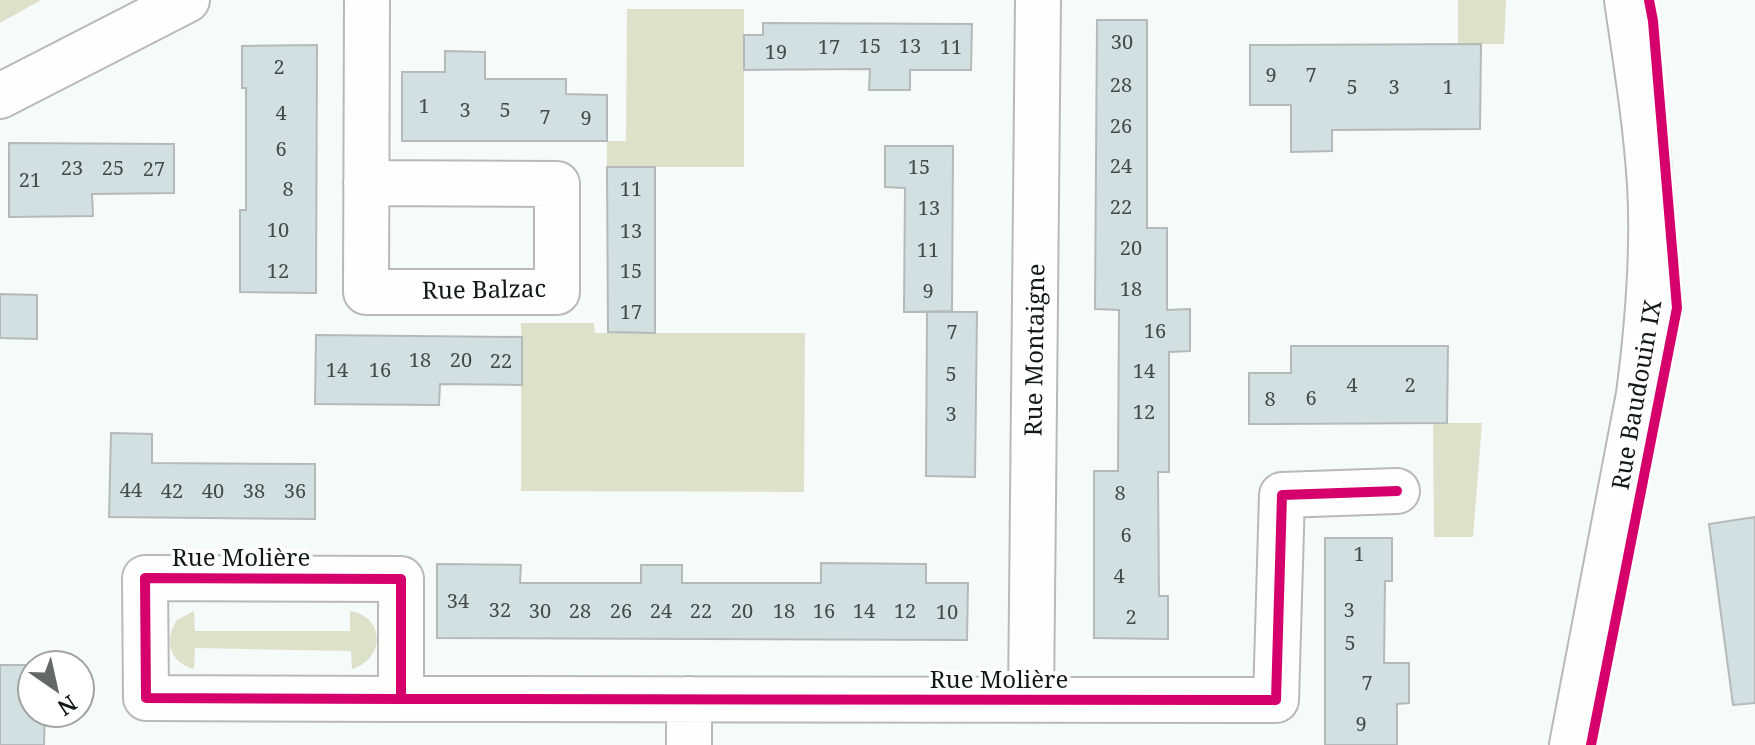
<svg xmlns="http://www.w3.org/2000/svg" width="1755" height="745" font-family="'Noto Serif',serif">
  <style>
    .green { fill: #dde1ca }
    .building { fill: #d3e0e1; stroke: #b5b9b9; stroke-width: 2 }
    .lines { fill: none; stroke-linecap: round; stroke-linejoin: round }
    .minor-casing { stroke: #b7bab9; stroke-width: 48 }
    .minor { stroke: #fefefe; stroke-width: 44 }
    .cycleway-casing { stroke: #fff; stroke-width: 15 }
    .cycleway { stroke: #d6006c; stroke-width: 10 }
    .labels { text-anchor: middle; stroke-width: 8; stroke-linejoin: round; paint-order: stroke }
    .number-label { font-size: 20px; fill: #444a4a }
    .street-label { font-size: 24px; fill: #151817; stroke: #fff }
  </style>
  <rect width="100%" height="100%" fill="#f6fbf9"/>
  <path class="green" d="M 0,0 L 41,0 L 0,23 Z
    M 1458,0 L 1506,0 L 1504,44 L 1458,44 Z
    M 627,9 L 744,9 L 744,167 L 607,167 L 607,141 L 626,141 Z
    M 521,323 L 594,323 L 595,333 L 805,333 L 804,492 L 521,491 Z
    M 1433,423 L 1482,423 L 1473,537 L 1434,537 Z
    M 194,611 L 195,631 L 350,631 L 350,611 C 386,617 385,659 352,669 L 351,651 L 195,648 L 194,669 C 170,663 163,640 177,620 Z"/>
  <path class="building" d="M 1097,20 L 1147,20 L 1147,228 L 1167,228 L 1167,310 L 1190,309 L 1190,351 L 1169,352 L 1169,472 L 1158,472 L 1159,596 L 1168,596 L 1168,639 L 1094,638 L 1094,471 L 1118,471 L 1119,310 L 1095,309 Z
    M 763,23 L 972,24 L 971,70 L 910,70 L 910,90 L 869,90 L 870,69 L 744,70 L 744,35 L 763,35 Z
    M 1481,44 L 1480,129 L 1332,130 L 1332,151 L 1291,152 L 1291,105 L 1250,105 L 1250,45 Z
    M 317,45 L 316,293 L 240,292 L 240,210 L 246,210 L 246,88 L 242,88 L 242,46 Z
    M 445,51 L 485,52 L 485,79 L 566,79 L 566,94 L 607,95 L 607,141 L 402,141 L 402,72 L 445,72 Z
    M 9,143 L 174,144 L 174,193 L 92,194 L 93,216 L 9,217 Z
    M 885,146 L 953,146 L 952,311 L 904,312 L 905,188 L 885,187 Z
    M 607,167 L 655,167 L 655,333 L 608,332 Z
    M 0,294 L 37,295 L 37,339 L 0,338 Z
    M 927,312 L 977,312 L 975,477 L 926,476 Z
    M 316,335 L 522,337 L 522,385 L 440,384 L 439,405 L 315,404 Z
    M 1291,346 L 1448,346 L 1447,423 L 1249,424 L 1249,373 L 1291,373 Z
    M 111,433 L 152,434 L 152,463 L 315,464 L 315,519 L 109,517 Z
    M 1755,517 L 1755,703 L 1733,705 L 1709,524 Z
    M 1325,538 L 1392,538 L 1392,581 L 1385,581 L 1384,663 L 1409,663 L 1409,703 L 1397,704 L 1397,745 L 1325,745 Z
    M 821,563 L 926,564 L 926,583 L 968,583 L 967,640 L 437,638 L 437,564 L 521,565 L 520,583 L 641,583 L 641,565 L 682,565 L 682,583 L 821,583 Z
    M 0,665 L 45,665 L 32,665 L 32,713 L 45,713 L 44,745 L 0,745 Z"/>
  <g class="lines">
    <g class="minor-casing">
      <path id="minor" d="M 0,96 L 187,0
        M 366,183 L 557,184 L 557,292 L 366,292 L 367,0
        M 401,699 L 146,698 L 145,578 L 401,579 L 401,699 L 1276,700 L 1282,495 L 1397,491
        M 689,699 L 689,745
        M 1031,700 L 1038,0
        M 1572,745 L 1639,394 C 1648,325 1654,254 1650,184 C 1646,122 1636,61 1627,0"/>
    </g>
    <use href="#minor" class="minor"/>
    <g class="cycleway-casing">
      <path id="cycleway" d="M 401,699 L 146,698 L 145,578 L 401,579 L 401,699 L 1276,700 L 1282,495 L 1397,491
        M 1591,745 L 1677,308 L 1653,21 L 1649,0"/>
    </g>
    <use href="#cycleway" class="cycleway"/>
  </g>
  <g class="labels">
    <g class="number-label">
      <text x="1122" y="49">30</text>
      <text x="870" y="53">15</text>
      <text x="910" y="53">13</text>
      <text x="829" y="54">17</text>
      <text x="951" y="54">11</text>
      <text x="776" y="59">19</text>
      <text x="279" y="74">2</text>
      <text x="1271" y="82">9</text>
      <text x="1311" y="82">7</text>
      <text x="1121" y="92">28</text>
      <text x="1352" y="94">5</text>
      <text x="1394" y="94">3</text>
      <text x="1448" y="94">1</text>
      <text x="424" y="113">1</text>
      <text x="465" y="117">3</text>
      <text x="505" y="117">5</text>
      <text x="281" y="120">4</text>
      <text x="545" y="124">7</text>
      <text x="586" y="125">9</text>
      <text x="1121" y="133">26</text>
      <text x="281" y="156">6</text>
      <text x="1121" y="173">24</text>
      <text x="919" y="174">15</text>
      <text x="72" y="175">23</text>
      <text x="113" y="175">25</text>
      <text x="154" y="176">27</text>
      <text x="30" y="187">21</text>
      <text x="288" y="196">8</text>
      <text x="631" y="196">11</text>
      <text x="1121" y="214">22</text>
      <text x="929" y="215">13</text>
      <text x="278" y="237">10</text>
      <text x="631" y="238">13</text>
      <text x="1131" y="255">20</text>
      <text x="928" y="257">11</text>
      <text x="278" y="278">12</text>
      <text x="631" y="278">15</text>
      <text x="1131" y="296">18</text>
      <text x="928" y="298">9</text>
      <text x="631" y="319">17</text>
      <text x="1155" y="338">16</text>
      <text x="952" y="339">7</text>
      <text x="420" y="367">18</text>
      <text x="461" y="367">20</text>
      <text x="501" y="368">22</text>
      <text x="337" y="377">14</text>
      <text x="380" y="377">16</text>
      <text x="1144" y="378">14</text>
      <text x="951" y="381">5</text>
      <text x="1352" y="392">4</text>
      <text x="1410" y="392">2</text>
      <text x="1311" y="405">6</text>
      <text x="1270" y="406">8</text>
      <text x="1144" y="419">12</text>
      <text x="951" y="421">3</text>
      <text x="131" y="497">44</text>
      <text x="172" y="498">42</text>
      <text x="213" y="498">40</text>
      <text x="254" y="498">38</text>
      <text x="295" y="498">36</text>
      <text x="1120" y="500">8</text>
      <text x="1126" y="542">6</text>
      <text x="1359" y="561">1</text>
      <text x="1119" y="583">4</text>
      <text x="458" y="608">34</text>
      <text x="500" y="617">32</text>
      <text x="1349" y="617">3</text>
      <text x="540" y="618">30</text>
      <text x="580" y="618">28</text>
      <text x="621" y="618">26</text>
      <text x="661" y="618">24</text>
      <text x="701" y="618">22</text>
      <text x="742" y="618">20</text>
      <text x="784" y="618">18</text>
      <text x="824" y="618">16</text>
      <text x="864" y="618">14</text>
      <text x="905" y="618">12</text>
      <text x="947" y="619">10</text>
      <text x="1131" y="624">2</text>
      <text x="1350" y="650">5</text>
      <text x="1367" y="690">7</text>
      <text x="1361" y="731">9</text>
    </g>
    <g class="street-label">
      <text transform="translate(484 290) rotate(-1)" y="8">Rue Balzac</text>
      <text transform="translate(1035 350) rotate(-89)" y="8">Rue Montaigne</text>
      <text transform="translate(1637 395) rotate(-80)" y="8">Rue Baudouin IX</text>
      <text x="241" y="566">Rue Molière</text>
      <text x="999" y="688">Rue Molière</text>
    </g>
  </g>
  <g transform="translate(56 689) rotate(146)"><circle r="38" fill="#ffffff" stroke="#a1a3a2" stroke-width="2"/>
  <path d="M0-6L14 30L0 20L-14 30Z" fill="#646766"/>
  <text y="-12" font-size="22" font-weight="bold" text-anchor="middle" fill="#151817">N</text>
  </g>
</svg>
